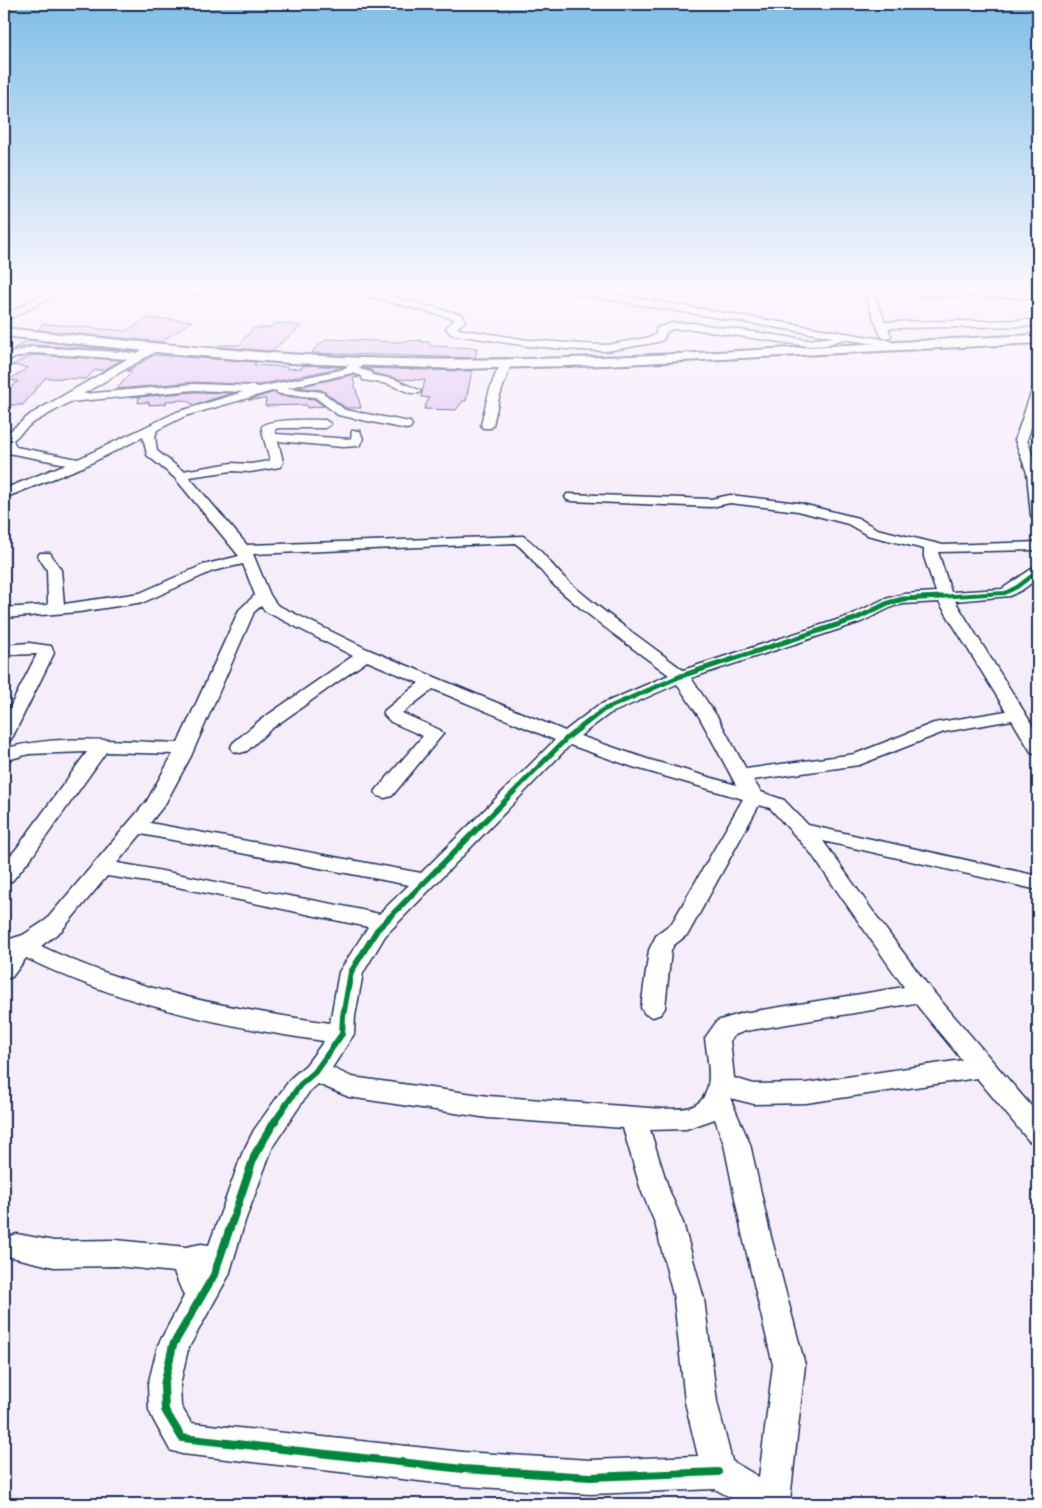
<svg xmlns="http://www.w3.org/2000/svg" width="1042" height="1508" font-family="'Patrick Hand',sans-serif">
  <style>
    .building { fill: #e2c4f2; stroke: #1b2f5e }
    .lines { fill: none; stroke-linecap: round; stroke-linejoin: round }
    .minor-casing { stroke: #1b2f5e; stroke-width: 3 }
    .secondary-casing { stroke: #1b2f5e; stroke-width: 4 }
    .minor { fill: #fff; fill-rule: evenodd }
    .secondary { fill: #fff; fill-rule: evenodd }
    .cycleway-far3-casing { stroke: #fff; stroke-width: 6 }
    .cycleway-far2-casing { stroke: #fff; stroke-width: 8 }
    .cycleway-far1-casing { stroke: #fff; stroke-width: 9 }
    .cycleway-casing { stroke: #fff; stroke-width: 11 }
    .cycleway-far3 { stroke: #00873e; stroke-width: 4 }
    .cycleway-far2 { stroke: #00873e; stroke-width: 5 }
    .cycleway-far1 { stroke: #00873e; stroke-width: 6 }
    .cycleway { stroke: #00873e; stroke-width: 8 }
  </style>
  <rect width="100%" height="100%" fill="#f6edfb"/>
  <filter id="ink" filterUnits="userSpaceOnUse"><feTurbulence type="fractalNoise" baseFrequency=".02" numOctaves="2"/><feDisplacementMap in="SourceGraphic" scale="10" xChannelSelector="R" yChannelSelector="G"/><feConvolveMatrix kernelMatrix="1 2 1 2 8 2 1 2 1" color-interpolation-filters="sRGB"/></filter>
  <g filter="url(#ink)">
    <path class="building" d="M 148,318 L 192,321 L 161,342 L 38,330 L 42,324 L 48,324 L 126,331 Z
      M 277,323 L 302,326 L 271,351 L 218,347 L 219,345 L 239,345 L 253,328 L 269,328 Z
      M 327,339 L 398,342 L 421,340 L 421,342 L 429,342 L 430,346 L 477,348 L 475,358 L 312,353 L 315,348 Z
      M 28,340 L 121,350 L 32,345 L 13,349 Z
      M 33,355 L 121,360 L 104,370 L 95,370 L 86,379 L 45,378 L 23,405 L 4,405 L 4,395 L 18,381 L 8,380 L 28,368 L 12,365 Z
      M 154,355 L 256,362 L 254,365 L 287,367 L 287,369 L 302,368 L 304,365 L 343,367 L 259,385 L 194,382 L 117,389 L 132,371 L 127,371 Z
      M 362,368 L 461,371 L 472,371 L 466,401 L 463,401 L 456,410 L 424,409 L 429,398 L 421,397 L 425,380 L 398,379 L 373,373 L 371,370 Z
      M 352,375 L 360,377 L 353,378 L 361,408 L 346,408 L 322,390 L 298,387 Z
      M 194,392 L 232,393 L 194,405 L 185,400 L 166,401 L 166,404 L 149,405 L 149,402 L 138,403 L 139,397 Z
      M 275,392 L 281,396 L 314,399 L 324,406 L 307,408 L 307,405 L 265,406 L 266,399 L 248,400 Z"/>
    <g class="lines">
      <g class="minor-casing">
        <path id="minor" d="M 57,288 L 69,288 L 4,322 L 4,315 Z
          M 197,288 L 212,288 L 194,295 L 189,292 Z
          M 341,288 L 357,288 L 463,315 L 465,321 L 457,328 L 458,329 L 528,340 L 581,344 L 607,345 L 651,337 L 655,335 L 657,328 L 672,323 L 692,323 L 808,340 L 833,337 L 558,291 L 553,288 L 574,288 L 888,340 L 893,343 L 888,346 L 844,339 L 826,345 L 808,346 L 692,329 L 673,329 L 666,332 L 664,339 L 658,342 L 607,351 L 581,350 L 528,346 L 451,334 L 446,328 L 455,319 L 343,290 Z
          M 862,288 L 872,288 L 885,322 L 1038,320 L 1038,326 L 888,328 L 891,336 L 886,339 L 881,336 Z
          M 913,290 L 1038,292 L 1038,298 L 910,295 L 908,293 Z
          M 156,344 L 161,347 L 160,349 L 83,394 L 194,384 L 254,386 L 259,387 L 340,370 C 348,368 351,361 358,360 L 363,363 L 359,369 L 371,372 L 372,375 L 394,379 L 421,391 L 419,393 L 411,393 L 388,384 L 363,380 L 362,376 L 352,373 L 287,388 L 322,392 L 345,410 L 410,422 L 412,425 L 410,428 L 406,429 L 338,415 L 315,397 L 281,394 L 277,393 L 276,390 L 185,416 L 157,430 L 155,437 L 157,451 L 183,471 L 232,463 L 250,464 L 270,461 C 269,454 261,432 262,427 C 265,418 316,420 325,420 L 331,424 L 325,428 L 279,428 L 275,429 L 276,434 L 351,439 L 352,431 L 360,431 L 363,439 L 359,446 L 342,447 L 278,441 L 283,462 L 280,467 L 250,472 L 232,471 L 189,477 L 247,545 L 523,536 C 542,548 552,568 569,582 C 605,614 645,641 683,670 L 849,616 L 882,600 L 903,594 L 936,592 L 924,557 L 924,549 L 867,535 L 848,524 L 798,511 L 730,503 L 711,507 L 572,501 L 567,500 L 565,497 L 567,494 L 711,499 L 730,495 L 798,503 L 858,518 L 877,529 L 943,545 L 1038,542 L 1038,550 L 938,552 L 951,592 L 1002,589 L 1033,568 L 1038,567 L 1038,578 L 1022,590 L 1010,596 L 955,601 L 1038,734 L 1038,754 L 1031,752 L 1012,720 L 944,732 L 859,765 L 753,780 L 761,792 L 784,800 L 808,825 L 1038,876 L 1038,890 L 823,841 L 887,931 L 929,987 L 1038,1114 L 1038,1144 L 1029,1141 L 977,1078 L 806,1103 L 754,1104 L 730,1098 L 750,1144 L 770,1233 L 805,1365 L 790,1500 L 792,1504 L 742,1504 L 715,1489 L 590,1494 L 463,1486 L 182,1454 L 170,1450 L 154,1421 L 149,1410 L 148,1385 L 158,1345 L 184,1296 L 174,1272 L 116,1266 L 54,1267 L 7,1256 L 4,1244 L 7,1238 L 17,1234 L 54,1241 L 116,1240 L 186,1247 L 201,1244 L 209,1245 L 242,1154 L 254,1130 L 291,1078 L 306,1065 L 324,1041 C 220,1026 120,1004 26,958 L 12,977 L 4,979 L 4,941 L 23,935 L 46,920 L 147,801 L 173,754 L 106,752 L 31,858 L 12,881 L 4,883 L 4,863 L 17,848 L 87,752 L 29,754 L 4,761 L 4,749 C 59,733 121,742 178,743 L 239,610 L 255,595 L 243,564 L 213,571 L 144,602 L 79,612 L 4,618 L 4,608 L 48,605 L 47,570 L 38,556 L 40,553 L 50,553 L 61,570 L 64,604 L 140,593 L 203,565 L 239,556 L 175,478 L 147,455 L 143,437 L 85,466 L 4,498 L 4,489 L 66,464 L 8,453 L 4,449 L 4,436 L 31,414 L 127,359 L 33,353 L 4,361 L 4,355 L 32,347 L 137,353 ZM 194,390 L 243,392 L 177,412 L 78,459 L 16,447 L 13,440 L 31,424 L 70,402 ZM 515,543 C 532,555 541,574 557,588 C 592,619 631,647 669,675 L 597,706 L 565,731 L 367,649 L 277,605 L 270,595 L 253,554 ZM 939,602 L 1006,711 L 934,723 L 855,754 L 746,769 L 718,718 L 691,678 L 861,622 L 894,606 L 904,604 ZM 261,606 L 265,611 L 353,656 L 259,721 L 233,743 L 231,747 L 233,751 L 240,753 L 247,751 L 271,729 L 367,661 L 419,683 L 384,711 L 384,715 L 391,722 L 423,736 L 378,788 L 375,792 L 378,796 L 385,798 L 392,796 L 443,734 L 440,730 L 402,713 L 433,689 L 555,740 L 421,873 L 150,823 L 165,804 L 191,756 L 254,612 ZM 677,684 L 700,718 L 736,785 L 647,759 L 580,736 L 609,714 ZM 570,745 L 633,767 L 743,799 L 672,923 L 657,934 L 649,950 L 641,1008 L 645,1014 L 653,1017 L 661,1014 L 665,1008 L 671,950 L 674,945 L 688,934 L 759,805 L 770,808 L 810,852 L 904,987 L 743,1013 L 717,1021 L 705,1038 C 707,1059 718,1097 691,1107 C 682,1110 672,1108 663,1109 L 488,1096 L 352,1077 L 332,1068 L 354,1034 L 355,1016 L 363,973 L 385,936 ZM 141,834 L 409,885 L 379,914 C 330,902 280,895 230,885 C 192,877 155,869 117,863 ZM 107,876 L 168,885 L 368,927 L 339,972 L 330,1023 C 230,1009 133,990 41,946 L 62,930 ZM 915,1003 L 962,1060 L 806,1083 L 754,1084 L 734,1078 L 730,1040 L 735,1035 L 745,1031 ZM 318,1084 L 349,1097 L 488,1118 L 623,1128 L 641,1190 L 655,1223 L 674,1299 L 685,1402 L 698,1456 L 590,1460 L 463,1452 L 191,1423 L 181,1406 L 180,1385 L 188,1349 L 229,1275 L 245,1221 L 273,1146 L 309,1092 ZM 715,1119 L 724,1144 L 742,1233 L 773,1365 L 759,1477 L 732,1461 L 717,1402 L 704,1299 L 683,1223 L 669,1190 L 650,1130 L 686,1129 Z
          M 506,361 L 511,364 L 499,398 L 493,425 L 491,428 L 483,428 L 481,425 C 484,412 494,364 506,361 Z
          M 1038,387 L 1038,406 L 1027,440 L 1038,470 L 1038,520 L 1031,516 L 1027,473 L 1015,440 L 1032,390 Z
          M 29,643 L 51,646 L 54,653 L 13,736 L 10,740 L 4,741 L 4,719 L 37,654 L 4,655 L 4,645 Z"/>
      </g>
      <g class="secondary-casing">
        <path id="secondary" d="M 4,328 C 137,342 270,356 403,359 C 615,363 827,344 1038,335 L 1038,343 L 605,365 L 461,369 L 289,363 L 175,354 L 4,336 Z"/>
      </g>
      <use href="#minor" class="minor"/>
      <use href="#secondary" class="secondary"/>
      <g class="cycleway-far3-casing">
        <path id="cycleway-far3" d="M 920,598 L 1005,593 L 1017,587 L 1038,571"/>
      </g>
      <g class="cycleway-far2-casing">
        <path id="cycleway-far2" d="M 480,826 L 567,738 L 603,710 L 681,676 L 855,619 L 888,603 L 903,599 L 941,597"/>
      </g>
      <g class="cycleway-far1-casing">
        <path id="cycleway-far1" d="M 274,1122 L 300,1085 L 315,1072 L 342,1034 L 343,1016 L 351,972 L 377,930 L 481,825"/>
      </g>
      <g class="cycleway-casing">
        <path id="cycleway" d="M 275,1121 L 255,1154 L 214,1275 L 173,1345 L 164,1385 L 165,1410 L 182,1438 L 463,1469 L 590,1477 L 718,1472"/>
      </g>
      <use href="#cycleway-far3" class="cycleway-far3"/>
      <use href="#cycleway-far2" class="cycleway-far2"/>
      <use href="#cycleway-far1" class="cycleway-far1"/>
      <use href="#cycleway" class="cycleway"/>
    </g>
  </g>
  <linearGradient id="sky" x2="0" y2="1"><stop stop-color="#7fbfe6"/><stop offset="0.58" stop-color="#fbf7fd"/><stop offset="1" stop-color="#fbf7fd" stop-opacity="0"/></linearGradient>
  <rect width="1042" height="499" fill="url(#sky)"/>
  <rect width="1042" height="1508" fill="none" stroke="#fff" stroke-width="20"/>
  <rect x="10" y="10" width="1022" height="1488" fill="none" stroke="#1b2f5e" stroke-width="2" filter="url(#ink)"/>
</svg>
